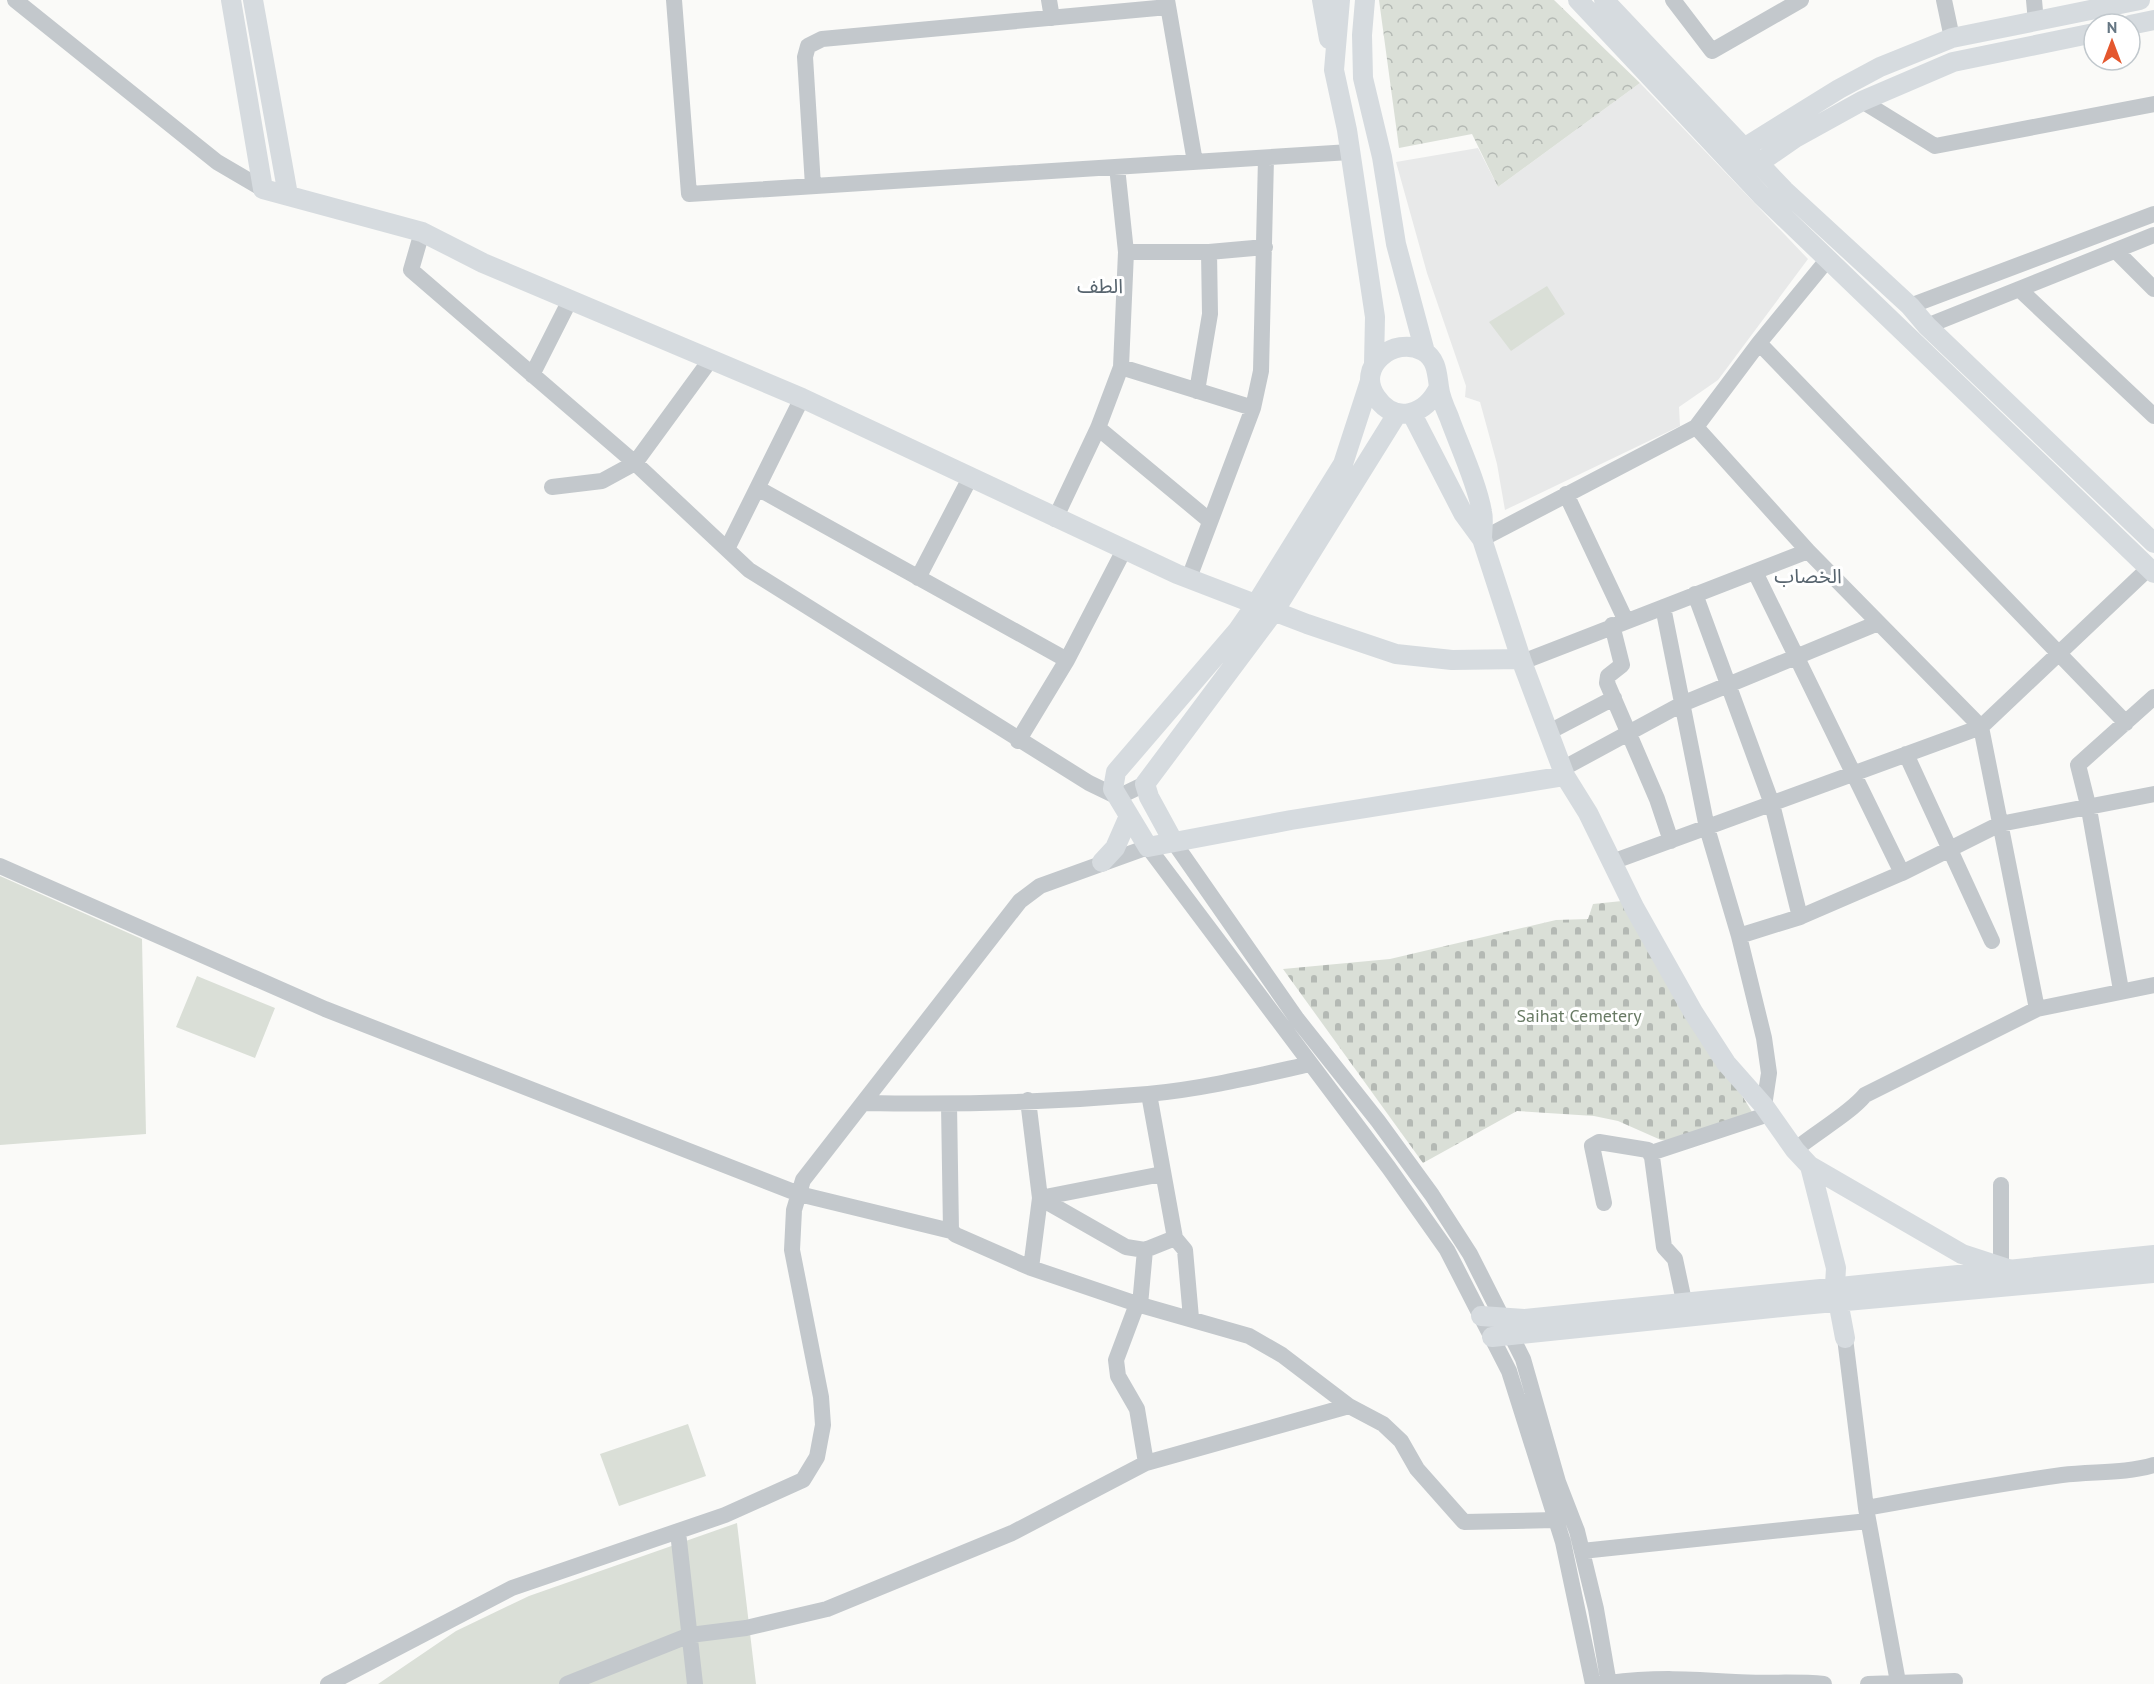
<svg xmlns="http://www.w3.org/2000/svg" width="2154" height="1684" font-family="'PT Sans','Noto Sans Arabic',sans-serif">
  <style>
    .built { fill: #e8e9e9 }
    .green { fill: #dadfd7 }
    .cemetery { fill: url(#cemetery-stones) }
    .park { fill: url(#park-crowns) }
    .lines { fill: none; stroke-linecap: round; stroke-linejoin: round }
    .minor { stroke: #c3c8cc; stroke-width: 16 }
    .major { stroke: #d6dbdf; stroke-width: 20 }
    .labels { text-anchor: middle; stroke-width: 6; stroke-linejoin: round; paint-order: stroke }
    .park-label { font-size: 18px; fill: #687a64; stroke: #fff }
    .neighbourhood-label { font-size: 20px; fill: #57646e; stroke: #fff }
  </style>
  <defs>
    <pattern id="cemetery-stones" width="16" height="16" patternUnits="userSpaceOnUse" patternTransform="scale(1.5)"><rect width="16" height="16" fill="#dadfd7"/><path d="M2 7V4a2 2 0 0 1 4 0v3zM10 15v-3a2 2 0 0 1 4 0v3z" fill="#b4b9b4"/></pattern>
    <pattern id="park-crowns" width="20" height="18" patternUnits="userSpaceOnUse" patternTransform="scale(1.5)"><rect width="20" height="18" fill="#dadfd7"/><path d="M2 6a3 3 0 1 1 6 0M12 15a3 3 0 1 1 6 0" fill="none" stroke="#b4b9b4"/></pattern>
  </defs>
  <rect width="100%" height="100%" fill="#fafaf8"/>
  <path class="built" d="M 1640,83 L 1808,259 L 1718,380 L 1679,407 L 1680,426 L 1505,510 L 1497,464 L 1480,402 L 1465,397 L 1466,386 L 1427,273 L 1396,162 L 1478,148 L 1498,187 Z"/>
  <path class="green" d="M 1547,286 L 1565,314 L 1511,351 L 1489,322 Z
    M 0,876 L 142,939 L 146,1134 L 0,1145 Z
    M 197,976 L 275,1008 L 255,1058 L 176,1027 Z
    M 688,1424 L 706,1476 L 619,1506 L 600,1454 Z
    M 737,1523 L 756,1684 L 378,1684 L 456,1631 L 529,1596 Z"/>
  <path class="cemetery" d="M 1622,901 L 1754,1115 L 1678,1142 L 1661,1140 L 1618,1121 L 1594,1116 L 1517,1111 L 1423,1163 L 1283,969 L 1390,959 L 1556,920 L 1588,919 L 1593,904 Z"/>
  <path class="park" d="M 1554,0 L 1640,83 L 1498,187 L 1472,134 L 1399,148 L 1379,0 Z"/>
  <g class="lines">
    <path class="minor" d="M 15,0 L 217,162 L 263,189
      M 674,0 L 689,194 L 1350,152
      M 1049,0 L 1052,18
      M 1167,0 L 1195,162
      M 1673,0 L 1712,51 L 1801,0
      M 1944,0 L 1952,38
      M 2034,0 L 2036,22
      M 1862,101 L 1935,146 L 2154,104
      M 813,186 L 805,57 L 808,46 L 822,39 L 1168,7
      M 422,232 L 411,270 L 635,463 L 749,570 L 1089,783 L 1118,797 L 1145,784
      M 2116,251 L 2154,289
      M 1126,252 L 1209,252 L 1265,247
      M 2019,289 L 2154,416
      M 1910,306 L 2154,214
      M 1927,326 L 2154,235
      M 1759,343 L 2126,723
      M 1121,367 L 1253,408
      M 532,375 L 570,300
      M 1197,391 L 1210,314 L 1209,252
      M 1696,427 L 1808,551 L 1981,727 L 2037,1009
      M 1098,428 L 1210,521
      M 552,487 L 602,481 L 635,463 L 711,359
      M 759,489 L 1067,660
      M 1566,494 L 1626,621
      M 1055,519 L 1098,428 L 1121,367 L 1126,252 L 1117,167
      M 1482,539 L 1696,427 L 1759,343 L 1828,259
      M 727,549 L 802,398
      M 1755,572 L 1902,873
      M 918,578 L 970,478
      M 1189,578 L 1253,408 L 1261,371 L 1266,158
      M 1695,594 L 1772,804 L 1800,917
      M 1663,607 L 1707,828 L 1739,936 L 1764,1038 L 1769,1073 L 1764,1106
      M 1612,625 L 1622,665 L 1608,676 L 1607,683 L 1657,799 L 1671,841
      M 1522,662 L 1808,551
      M 1549,732 L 1614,698
      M 1018,741 L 1067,660 L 1124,550
      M 1906,754 L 1992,941
      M 1562,769 L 1682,704 L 1878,623
      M 1173,841 L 1297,1019 L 1378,1121 L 1432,1195 L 1470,1254 L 1523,1359 L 1558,1482 L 1577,1531 L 1596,1609 L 1609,1684
      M 1612,862 L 1981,727 L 2149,568
      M 0,866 L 325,1009 L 799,1194 L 951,1231
      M 1739,936 L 1800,917 L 1902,873 L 2000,824 L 2154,794
      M 2121,990 L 2089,809 L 2078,765 L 2154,697
      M 1028,1100 L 1040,1198 L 1031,1268
      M 866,1103 C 960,1105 1055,1102 1148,1094 C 1203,1089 1256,1076 1310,1064
      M 949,1104 L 951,1231 L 956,1235 L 1031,1268 L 1137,1304 L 1249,1336 L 1282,1355 L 1349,1406 L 1383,1424 L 1401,1441 L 1417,1469 L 1464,1522 L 1555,1520
      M 1795,1150 C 1816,1132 1848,1115 1865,1095 L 2037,1009 L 2154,985
      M 1651,1153 L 1769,1114
      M 2001,1185 L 2001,1266
      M 1040,1198 L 1126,1247 L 1145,1250 L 1175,1238 L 1149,1094
      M 1040,1198 L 1162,1174
      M 1604,1203 L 1592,1146 L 1599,1142 L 1648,1150 L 1652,1157 L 1664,1247 L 1675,1259 L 1684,1301
      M 1175,1238 L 1185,1250 L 1191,1318
      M 1137,1304 L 1116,1360 L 1118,1376 L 1137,1409 L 1146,1463
      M 1140,1305 L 1145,1250
      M 1845,1338 L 1866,1508 L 1898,1682
      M 1866,1508 C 1931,1496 1996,1484 2062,1475 C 2093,1471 2124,1474 2154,1465
      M 678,1532 L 695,1684
      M 1582,1551 L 1868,1521
      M 1609,1683 C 1653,1677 1692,1679 1735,1682 C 1765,1684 1795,1681 1824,1684
      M 328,1684 L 512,1588 L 725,1515 L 803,1480 L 817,1457 L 823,1425 L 821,1397 L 792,1250 L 794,1210 L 803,1180 L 1020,901 L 1040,886 L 1148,847 L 1389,1168 L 1447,1250 L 1509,1371 L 1563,1542 L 1593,1684
      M 567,1684 L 690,1635 L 746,1628 L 827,1609 L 1012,1533 L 1146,1463 L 1349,1406
      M 1868,1684 L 1955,1681"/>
    <path class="major" d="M 231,0 L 263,189 L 422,232 L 483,263 L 802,398 L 1177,574 L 1307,624 L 1396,654 L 1452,660 L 1521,659
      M 253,0 L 288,195
      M 1322,0 L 1329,39
      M 1340,0 L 1334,70 L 1347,130 L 1375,317 L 1374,364
      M 1365,0 L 1362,35 L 1363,78 L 1382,157 L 1396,244 L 1425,352
      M 1578,0 L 1761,195 L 2154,573
      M 1604,0 L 1784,190 L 1910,306 L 1927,326 L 2154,543
      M 2130,25 L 2154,20
      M 1744,148 L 1839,89 L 1880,67 L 1952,38 L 2140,0
      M 1759,163 L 1795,138 L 1862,101 L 1953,62 L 2094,33
      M 1370,381 L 1343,464 L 1256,604 L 1238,630 L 1116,772 L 1113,789 L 1148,847 L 1291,820 L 1565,776
      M 1439,387 C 1426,414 1396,426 1376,397 C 1355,367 1394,335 1423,351 C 1437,359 1437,374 1439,387 C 1440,397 1445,408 1449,417 C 1459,445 1477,483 1482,512 C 1484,520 1482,531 1482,539
      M 1412,414 L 1463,513 L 1482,539 L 1522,662 L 1565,776 L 1588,813 L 1634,907 L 1693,1012 L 1726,1063 L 1764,1106 L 1795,1150 L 1810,1166 L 1962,1254 L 2011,1270
      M 1173,841 L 1149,797 L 1145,784 L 1275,610 L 1397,414
      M 1102,862 L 1115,848 L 1129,816
      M 1810,1166 L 1836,1268 L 1835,1285 L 1845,1338
      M 1481,1316 L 1524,1319 L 2154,1255
      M 1492,1337 L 1802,1305 L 2154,1273"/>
  </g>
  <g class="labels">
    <g class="park-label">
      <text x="1579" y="1022">Saihat Cemetery</text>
    </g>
    <g class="neighbourhood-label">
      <text x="1100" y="293">الطف</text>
      <text x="1808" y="583">الخصاب</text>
    </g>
  </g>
  <g transform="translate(2112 42)"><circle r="28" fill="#ffffff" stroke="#c1c8cd" stroke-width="1.5"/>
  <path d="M0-4.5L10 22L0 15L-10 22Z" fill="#e4572e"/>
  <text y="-9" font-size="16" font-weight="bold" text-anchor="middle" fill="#657683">N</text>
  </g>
</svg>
